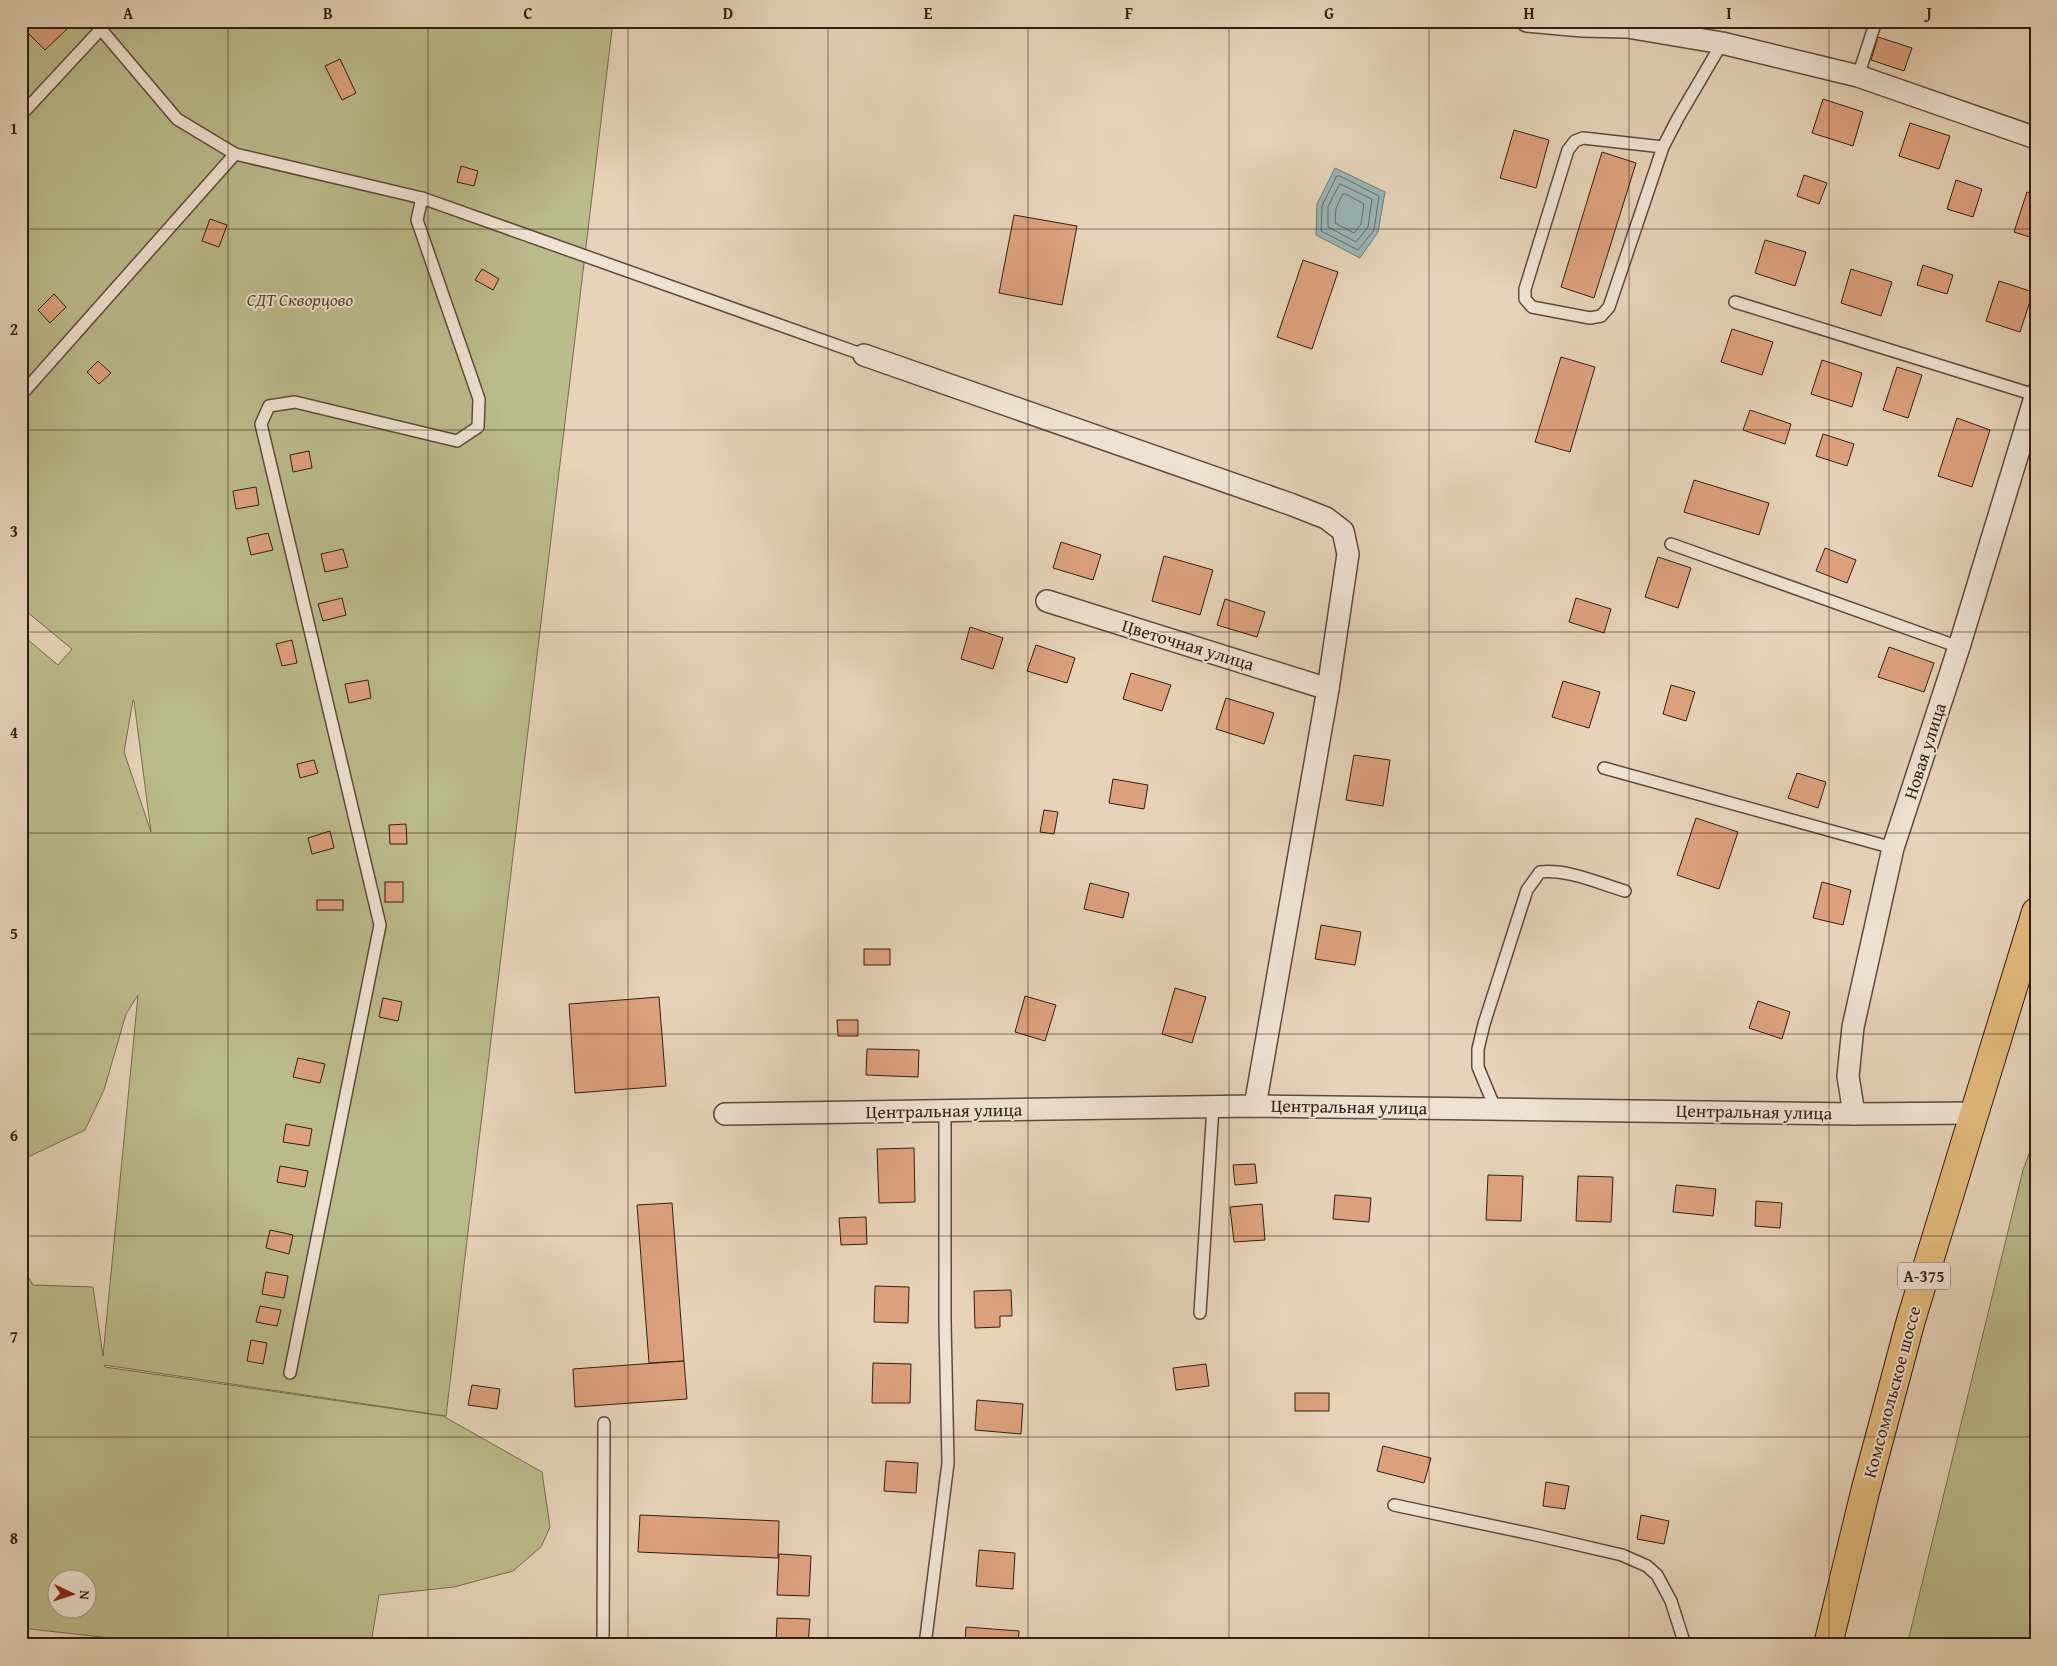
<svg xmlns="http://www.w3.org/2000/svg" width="2057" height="1666" font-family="'Gentium Book Plus',serif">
<rect width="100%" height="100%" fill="#e6d3b9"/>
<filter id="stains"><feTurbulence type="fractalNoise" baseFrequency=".004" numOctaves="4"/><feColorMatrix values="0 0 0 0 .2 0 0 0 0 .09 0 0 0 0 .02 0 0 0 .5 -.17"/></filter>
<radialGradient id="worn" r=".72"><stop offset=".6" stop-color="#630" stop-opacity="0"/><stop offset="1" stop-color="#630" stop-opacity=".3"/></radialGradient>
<g fill="#bbbb8b" stroke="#786c4f" fill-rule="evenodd">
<path d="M21,21H613L446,1416L104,1365L105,1367L443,1416L542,1472L550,1527L541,1547L513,1571L454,1587L379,1595L371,1643L307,1640L289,1645H148L147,1642L21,1628V1264L33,1285L93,1287L103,1356L138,995L126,1014L104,1090L85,1130L28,1157L21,1173V634L58,665L72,649L21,607ZM133,700L134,701L151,832L124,752ZM58,1578H88V1608H58Z"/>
<polygon points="2036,1135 2036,1645 1907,1645 2023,1170"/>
</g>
<polygon fill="#99b6b8" stroke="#717976" points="1335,168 1385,192 1378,232 1360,258 1316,235 1317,204"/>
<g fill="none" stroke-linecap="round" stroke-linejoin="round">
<g stroke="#666a66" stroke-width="1">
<polygon points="1337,176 1340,176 1379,196 1374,230 1358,250 1321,231 1322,206"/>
<polygon points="1340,184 1372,199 1368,227 1356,242 1328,227 1328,207"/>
<polygon points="1343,194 1346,194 1364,204 1361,224 1354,233 1335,223 1336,209"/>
</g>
</g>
<g fill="#dda17d" stroke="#341d13">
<polygon points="32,21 59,21 67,29 45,50 24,29"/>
<polygon points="1878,37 1912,48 1904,71 1871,60"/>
<polygon points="340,59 356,93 342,100 325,66"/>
<polygon points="1823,99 1863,112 1853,146 1812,133"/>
<polygon points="1910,123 1950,136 1939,169 1899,156"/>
<polygon points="1514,130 1549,140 1536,188 1500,178"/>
<polygon points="1602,152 1636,163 1594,298 1561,287"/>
<polygon points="461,166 478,171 474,186 457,182"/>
<polygon points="1804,175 1827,183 1819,204 1797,196"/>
<polygon points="1956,180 1982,189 1973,217 1947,209"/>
<polygon points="2027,192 2036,195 2036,239 2014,232"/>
<polygon points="1014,215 1077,226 1062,305 999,293"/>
<polygon points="210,219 227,225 219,247 202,241"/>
<polygon points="1765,240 1806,252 1795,286 1755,273"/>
<polygon points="1303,260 1338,272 1312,349 1277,337"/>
<polygon points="1923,265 1953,275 1947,294 1917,285"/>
<polygon points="482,269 499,279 493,290 475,280"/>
<polygon points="1851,269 1892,282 1881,316 1841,303"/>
<polygon points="1999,281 2033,292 2020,332 1986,321"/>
<polygon points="54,294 66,307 50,323 38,310"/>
<polygon points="1732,329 1773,342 1762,375 1721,362"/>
<polygon points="1561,357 1595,367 1570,452 1535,442"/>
<polygon points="1822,360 1862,373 1852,407 1811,394"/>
<polygon points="98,361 111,373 99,384 87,372"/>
<polygon points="1897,367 1922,375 1908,418 1883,410"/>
<polygon points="1750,410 1791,424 1785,444 1743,430"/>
<polygon points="1957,418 1990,430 1972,487 1938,476"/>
<polygon points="1823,434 1854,444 1847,466 1816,456"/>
<polygon points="309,451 312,468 293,472 290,455"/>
<polygon points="1694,480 1769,503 1759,535 1684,512"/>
<polygon points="256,487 259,505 236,509 233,491"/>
<polygon points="268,533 273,550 251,555 247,538"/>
<polygon points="1061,542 1101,555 1093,580 1053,568"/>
<polygon points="1825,548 1856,560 1847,583 1816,571"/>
<polygon points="343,549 348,567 325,572 321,554"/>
<polygon points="1164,556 1213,570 1200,615 1152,601"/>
<polygon points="1658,557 1691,568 1678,608 1645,597"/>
<polygon points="342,598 346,615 323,621 318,604"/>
<polygon points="1576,598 1611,609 1604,633 1569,622"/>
<polygon points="1225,599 1265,612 1257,637 1217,625"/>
<polygon points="970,627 1003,638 993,669 961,659"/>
<polygon points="292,640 297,663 282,666 276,644"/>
<polygon points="1036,645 1075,658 1067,683 1027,671"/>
<polygon points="1889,647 1934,663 1924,692 1878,677"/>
<polygon points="1131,673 1171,685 1162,711 1123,699"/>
<polygon points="368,680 371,698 349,703 345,684"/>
<polygon points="1563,681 1600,692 1589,728 1552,717"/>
<polygon points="1671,685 1695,692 1686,721 1663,714"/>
<polygon points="1226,698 1274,713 1264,744 1216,729"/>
<polygon points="1354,755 1390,760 1383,806 1346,800"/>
<polygon points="314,760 318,773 300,778 297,764"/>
<polygon points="1797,773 1826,782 1818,808 1788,798"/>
<polygon points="1113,779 1148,785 1144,809 1109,803"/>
<polygon points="1044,810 1058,812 1054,834 1040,832"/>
<polygon points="1696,818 1738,832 1719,889 1677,875"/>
<polygon points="406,824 407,844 390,844 389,825"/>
<polygon points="330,831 334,848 312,854 308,838"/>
<rect x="385" y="882" width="18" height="20"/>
<polygon points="1822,882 1851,890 1843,925 1813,918"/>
<polygon points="1090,883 1129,893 1123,918 1084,909"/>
<rect x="317" y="900" width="26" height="10"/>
<polygon points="1321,925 1361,932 1355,965 1315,959"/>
<rect x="864" y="949" width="26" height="16"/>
<polygon points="1175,988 1206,997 1192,1043 1162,1034"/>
<polygon points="1025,996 1056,1005 1045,1041 1015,1032"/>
<polygon points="659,997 666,1086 575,1093 569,1004"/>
<polygon points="383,998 402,1002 398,1021 379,1017"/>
<polygon points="1758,1001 1790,1012 1782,1039 1749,1028"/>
<polygon points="837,1020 858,1020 858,1036 838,1036"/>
<polygon points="867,1049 919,1050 918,1077 866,1075"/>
<polygon points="298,1058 325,1064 320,1083 293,1077"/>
<polygon points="286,1124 312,1129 309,1146 283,1142"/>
<polygon points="914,1148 915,1202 879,1203 877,1149"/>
<polygon points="1255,1164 1257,1183 1235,1185 1233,1165"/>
<polygon points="280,1166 308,1171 305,1187 277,1182"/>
<polygon points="1488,1175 1523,1176 1521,1221 1486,1220"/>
<polygon points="1578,1176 1613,1177 1611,1222 1576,1221"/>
<polygon points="1676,1185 1716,1189 1713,1216 1673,1212"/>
<polygon points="1335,1195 1371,1198 1369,1222 1333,1219"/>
<polygon points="1756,1201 1782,1203 1780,1228 1755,1226"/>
<polygon points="672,1203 684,1361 649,1363 637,1205"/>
<polygon points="1262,1204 1265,1240 1234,1242 1230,1207"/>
<polygon points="866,1217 867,1244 841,1245 839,1218"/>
<polygon points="270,1230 293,1235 289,1254 266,1248"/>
<polygon points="266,1272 288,1276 284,1298 262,1294"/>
<polygon points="875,1286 909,1287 908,1323 874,1322"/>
<polygon points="1011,1290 1012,1316 1000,1316 1000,1327 975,1328 974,1291"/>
<polygon points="260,1306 281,1310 277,1326 256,1322"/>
<polygon points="251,1340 267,1343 263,1364 247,1361"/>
<polygon points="684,1361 687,1399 575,1407 573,1369"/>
<polygon points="873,1363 911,1364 910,1403 872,1403"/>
<polygon points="1206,1364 1209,1386 1176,1390 1173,1368"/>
<polygon points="472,1385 500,1389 497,1409 468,1405"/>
<rect x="1295" y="1393" width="34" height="18"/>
<polygon points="977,1400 1023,1404 1021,1434 975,1430"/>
<polygon points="1383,1446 1431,1458 1424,1483 1377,1471"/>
<polygon points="886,1461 918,1463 916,1493 884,1491"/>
<polygon points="1546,1482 1569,1486 1565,1509 1543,1506"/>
<polygon points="640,1515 779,1521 778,1558 638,1552"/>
<polygon points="1641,1515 1669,1521 1664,1544 1637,1539"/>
<polygon points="979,1550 1015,1553 1013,1589 976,1586"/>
<polygon points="779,1554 811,1556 809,1596 777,1595"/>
<polygon points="777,1618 810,1619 808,1645 776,1645"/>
<polygon points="966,1627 1019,1631 1018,1645 965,1645"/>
</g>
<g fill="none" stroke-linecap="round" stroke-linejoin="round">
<g stroke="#604a3c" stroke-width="14">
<g id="service">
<polyline points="94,21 177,119 235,154 422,198 864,355"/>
<polyline points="1858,76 1876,21"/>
<polyline points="21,115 101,29"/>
<polyline points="1663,147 1583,138 1575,141 1568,150 1525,289 1525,299 1532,307 1590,318 1601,316 1609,307 1663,147 1678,118 1722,43"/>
<polyline points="1735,302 2035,395"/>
<polyline points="21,395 235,154"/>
<polyline points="1671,544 1959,647"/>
<polyline points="1604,768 1893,848"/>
<path d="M1495,1108L1478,1067V1049L1484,1024L1527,890L1540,872C1568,869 1598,883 1625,891"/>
<polyline points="1200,1313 1213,1106"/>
<polyline points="290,1373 380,925 261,424 269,406 295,402 457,441 478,427 479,399 417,220 422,198"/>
<polyline points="1394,1505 1536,1535 1622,1555 1647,1566 1657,1575 1671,1601 1685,1645"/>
<polyline points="603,1645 604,1423"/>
<polyline points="925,1645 948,1463 945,1322 945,1111"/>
</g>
</g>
<g stroke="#604a3c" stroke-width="24">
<g id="minor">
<polyline points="1527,21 1582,26 1627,27 1722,43 1858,76 2036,138"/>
<polyline points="864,355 1290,504 1326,518 1343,531 1348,554 1328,689 1255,1106"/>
<polyline points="1047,601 1328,689"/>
<polyline points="725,1114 1255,1106 1854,1114 1973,1113"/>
<polyline points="1854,1114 1848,1076 1853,1027 1893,848 1959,647 2036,394"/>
</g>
</g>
<g stroke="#341d13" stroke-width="30">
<polyline id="trunk" points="1828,1645 1865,1492 1911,1320 2036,912"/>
</g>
<use href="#service" stroke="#efe2d2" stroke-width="11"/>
<use href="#minor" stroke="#efe2d2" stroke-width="21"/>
<use href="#trunk" stroke="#e3ba7c" stroke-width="28"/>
</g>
<path fill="none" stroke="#341d13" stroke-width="1" stroke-opacity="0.55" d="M228,21V1645M428,21V1645M628,21V1645M828,21V1645M1028,21V1645M1229,21V1645M1429,21V1645M1629,21V1645M1829,21V1645M21,229H2036M21,430H2036M21,632H2036M21,833H2036M21,1034H2036M21,1236H2036M21,1437H2036"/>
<g text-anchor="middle" stroke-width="4" stroke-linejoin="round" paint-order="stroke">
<rect fill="#efe2d2" stroke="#6c584c" stroke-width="1" x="1898" y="1262.5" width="52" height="27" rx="4"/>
<g font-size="16" font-weight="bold" fill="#341d13">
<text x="1924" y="1282">А-375</text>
</g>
<g font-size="18" font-style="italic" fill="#564431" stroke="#efe2d2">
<text x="300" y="306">СДТ Скворцово</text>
</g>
<g font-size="18" fill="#341d13" stroke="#efe2d2">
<text transform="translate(1188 645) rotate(17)" y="6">Цветочная улица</text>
<text transform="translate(1925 751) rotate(-72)" y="6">Новая улица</text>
<text transform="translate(1349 1107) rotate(1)" y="6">Центральная улица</text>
<text transform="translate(944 1111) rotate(-1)" y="6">Центральная улица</text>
<text transform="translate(1754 1112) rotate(1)" y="6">Центральная улица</text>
<text transform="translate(1892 1392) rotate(-75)" y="6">Комсомольское шоссе</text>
</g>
</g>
<rect width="2057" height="1666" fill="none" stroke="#e6d3b9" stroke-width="55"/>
<g transform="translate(72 1594) rotate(94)"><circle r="24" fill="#efe2d2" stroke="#a49386"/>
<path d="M0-4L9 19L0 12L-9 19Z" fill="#8f2418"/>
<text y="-8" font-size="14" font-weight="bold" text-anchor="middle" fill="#341d13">N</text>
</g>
<rect x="28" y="28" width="2002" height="1610" fill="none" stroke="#341d13" stroke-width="2"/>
<g font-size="16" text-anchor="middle" font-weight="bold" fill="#341d13">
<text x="128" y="19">A</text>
<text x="328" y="19">B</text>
<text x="528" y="19">C</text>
<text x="728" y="19">D</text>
<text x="928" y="19">E</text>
<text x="1129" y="19">F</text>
<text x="1329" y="19">G</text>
<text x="1529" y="19">H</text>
<text x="1729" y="19">I</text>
<text x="1929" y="19">J</text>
<text x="14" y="134">1</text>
<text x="14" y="335">2</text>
<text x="14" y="537">3</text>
<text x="14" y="738">4</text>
<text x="14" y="939">5</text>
<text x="14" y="1141">6</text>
<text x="14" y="1342">7</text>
<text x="14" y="1544">8</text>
</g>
<rect width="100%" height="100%" filter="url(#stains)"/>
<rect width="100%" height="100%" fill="url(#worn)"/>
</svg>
